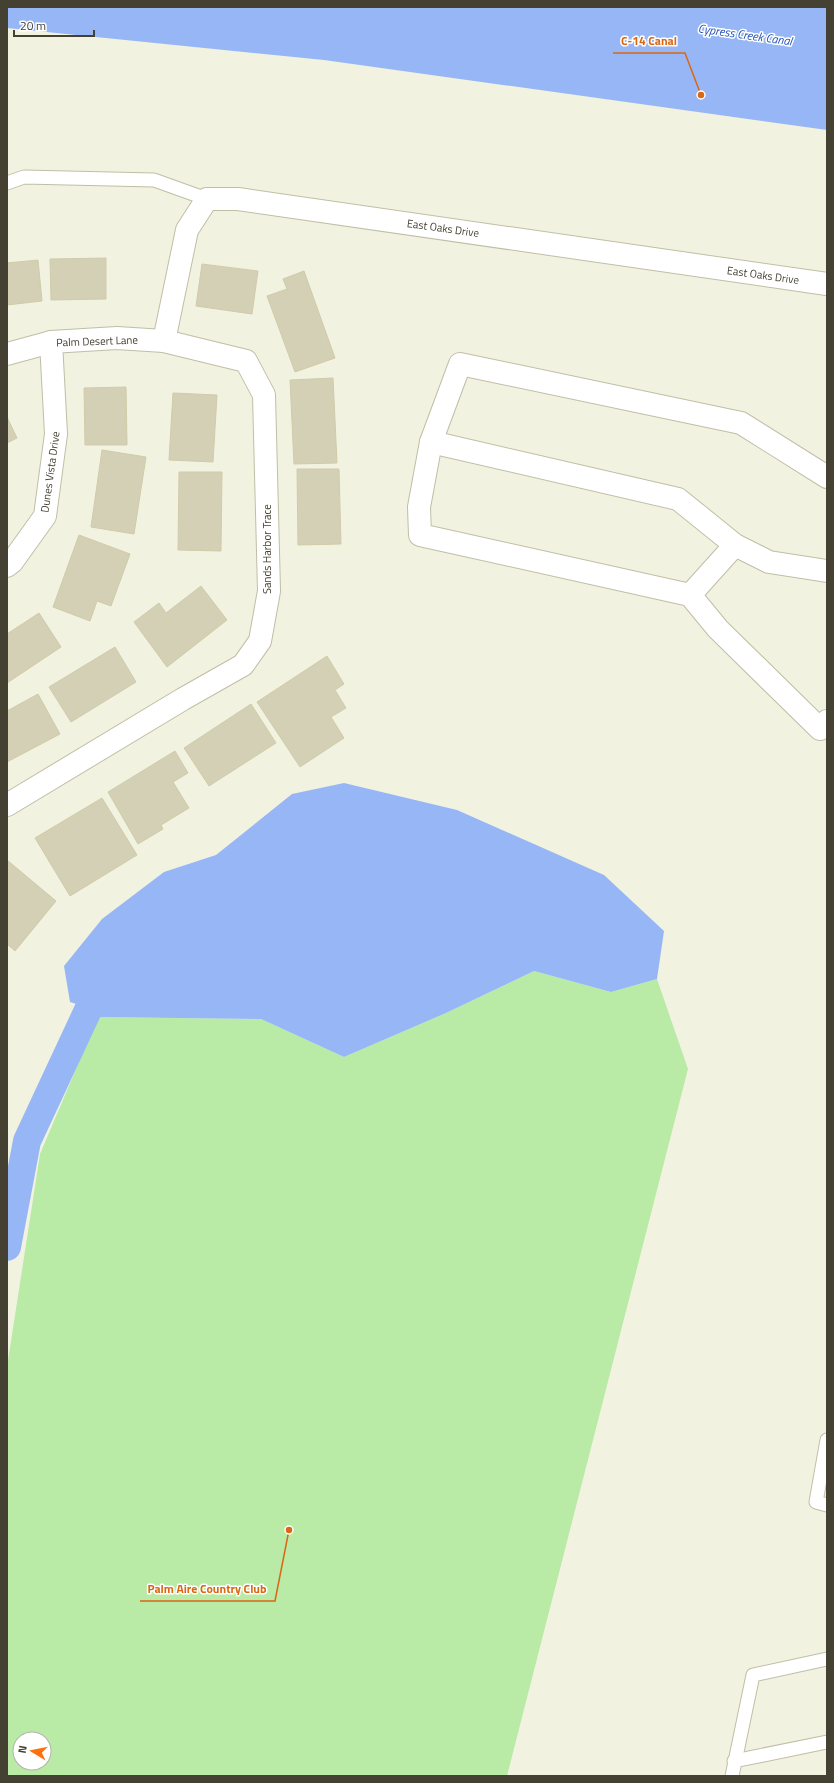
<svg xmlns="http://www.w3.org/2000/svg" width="834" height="1783" font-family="'Titillium Web',sans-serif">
<rect width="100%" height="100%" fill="#f2f2e1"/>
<path fill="#b9eba6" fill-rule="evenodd" d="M534,971L611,992L657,979L688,1069L507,1776H7V1367L40,1154L98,1017L261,1019L344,1057L446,1013ZM20,1739H44V1763H20Z"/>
<g fill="#97b6f5">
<polygon points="7,7 827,7 827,130 324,60 7,28"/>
<polygon points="344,783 457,810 604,875 664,931 657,979 611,992 534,971 446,1013 344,1057 261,1019 98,1017 89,1008 70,1002 64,966 102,919 164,872 216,855 292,794"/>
</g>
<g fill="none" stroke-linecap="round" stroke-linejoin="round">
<polyline stroke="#97b6f5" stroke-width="28" points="7,1247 27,1141 89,1008"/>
</g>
<g fill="#d4d0b6" stroke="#d0cba8">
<polygon points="106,258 106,299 51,300 50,259"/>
<polygon points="38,260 42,301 7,305 7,263"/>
<polygon points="202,264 258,271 252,314 196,306"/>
<polygon points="304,271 335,358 295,372 267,296 287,289 283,279"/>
<polygon points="333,378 337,463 294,464 290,380"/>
<polygon points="126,387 127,445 85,445 84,388"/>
<polygon points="173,393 217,395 213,462 169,460"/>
<polygon points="7,417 17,438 7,443"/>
<polygon points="102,450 146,457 134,534 91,527"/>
<polygon points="297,469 339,469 341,544 298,545"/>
<polygon points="179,472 222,472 221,551 178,550"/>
<polygon points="79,535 130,554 111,606 97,601 90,621 53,607"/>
<polygon points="201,586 227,620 167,667 134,622 159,603 166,613"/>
<polygon points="39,613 61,647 7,683 7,634"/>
<polygon points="115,647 136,682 71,722 49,687"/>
<polygon points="327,656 344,684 335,690 346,708 331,717 344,738 300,767 257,702"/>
<polygon points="38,694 60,734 7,762 7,711"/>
<polygon points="251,704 276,743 209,786 184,748"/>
<polygon points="175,751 188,773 173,782 189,808 161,825 163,829 138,844 108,792"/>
<polygon points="102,798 137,855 70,896 35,838"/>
<polygon points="7,860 56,901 15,951 7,944"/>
</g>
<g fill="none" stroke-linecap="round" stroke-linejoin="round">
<g stroke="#c1bea6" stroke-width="15">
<g id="service">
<polyline points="7,183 24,177 154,180 207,199"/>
<polyline points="827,1440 816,1502 827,1505"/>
<polyline points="734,1761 827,1742"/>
<polyline points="732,1776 753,1675 827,1659"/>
</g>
</g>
<g stroke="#c1bea6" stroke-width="24">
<g id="minor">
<polyline points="164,341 187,230 207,199 238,199 827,284"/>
<polyline points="7,354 51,342 117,338 164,341 246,361 264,395 269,591 260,641 243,665 183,699 7,805"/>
<polyline points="431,442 678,499 735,545 769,562 827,571"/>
<polyline points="827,477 741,423 460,364 431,442 419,507 420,535 690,595 718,629 820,729 827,721"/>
<polyline points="7,566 12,562 45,516 56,434 51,342"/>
<polyline points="690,595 735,545"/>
</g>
</g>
<use href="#service" stroke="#fff" stroke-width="13"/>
<use href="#minor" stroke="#fff" stroke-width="22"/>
</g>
<g text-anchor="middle" stroke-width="3" stroke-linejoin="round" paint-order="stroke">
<g font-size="11" fill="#444132" stroke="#fff">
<text transform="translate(443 228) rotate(8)" y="4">East Oaks Drive</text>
<text transform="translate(763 275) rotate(8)" y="4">East Oaks Drive</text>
<text transform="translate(97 341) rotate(-2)" y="4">Palm Desert Lane</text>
<text transform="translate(50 472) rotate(-82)" y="4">Dunes Vista Drive</text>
<text transform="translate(267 549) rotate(-90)" y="4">Sands Harbor Trace</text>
</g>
<g font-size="12" font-style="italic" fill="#2452b6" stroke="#fff">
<text transform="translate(745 35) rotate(8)" y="4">Cypress Creek Canal</text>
</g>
</g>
<path fill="none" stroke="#da6713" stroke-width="1.5" d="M701 95L685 53H613M289 1530L275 1601H140"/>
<g fill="#da6713" stroke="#fff" stroke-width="1.5">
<circle cx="701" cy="95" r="4"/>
<circle cx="289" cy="1530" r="4"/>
</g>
<g font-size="12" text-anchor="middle" font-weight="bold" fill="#da6713" stroke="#fff" stroke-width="3" stroke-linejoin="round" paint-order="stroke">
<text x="649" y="45">C-14 Canal</text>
<text x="207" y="1593">Palm Aire Country Club</text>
</g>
<rect width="834" height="1783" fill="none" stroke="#444132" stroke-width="16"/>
<g transform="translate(32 1751) rotate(280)"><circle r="19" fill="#ffffff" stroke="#b4b3ad"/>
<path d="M0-3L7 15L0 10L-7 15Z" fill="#ff700b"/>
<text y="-6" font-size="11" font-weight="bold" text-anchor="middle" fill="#444132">N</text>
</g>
<path d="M14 30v6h80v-6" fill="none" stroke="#444132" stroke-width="2"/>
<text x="20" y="30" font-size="12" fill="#444132" stroke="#ffffff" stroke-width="3" paint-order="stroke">20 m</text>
</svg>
